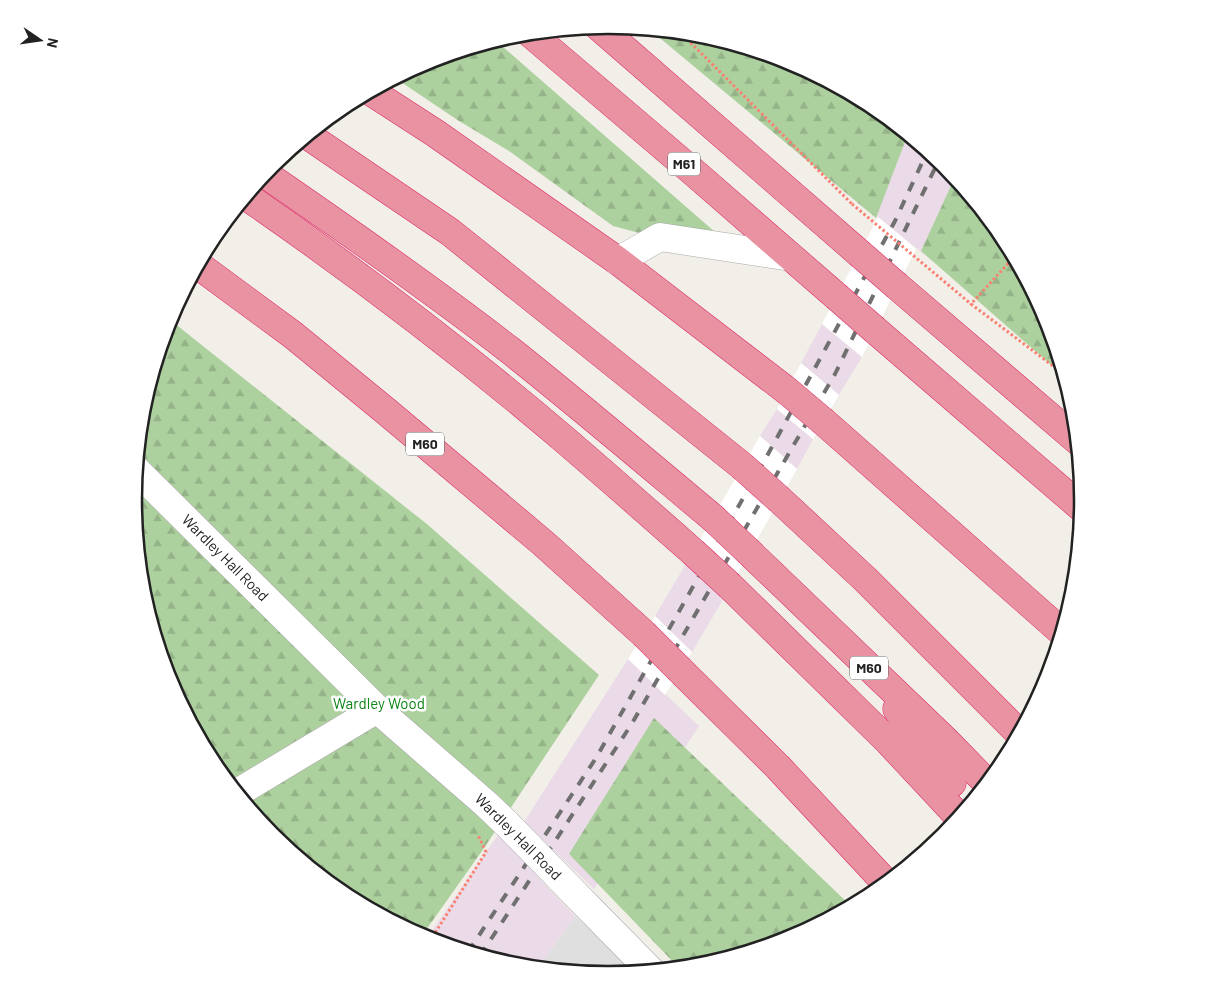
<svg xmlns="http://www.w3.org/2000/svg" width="1217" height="1001" font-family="Barlow,sans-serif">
<defs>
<pattern id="forest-firs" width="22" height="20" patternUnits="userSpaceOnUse" patternTransform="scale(1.25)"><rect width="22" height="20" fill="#add19e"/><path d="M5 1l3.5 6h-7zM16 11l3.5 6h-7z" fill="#95b388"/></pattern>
</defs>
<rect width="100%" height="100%" fill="#f2efe9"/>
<polygon fill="#e0dfdf" points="575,916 637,973 608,976 537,969"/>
<g fill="#ebdbe8">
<polygon points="894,123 945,164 977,204 946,272 878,217 858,203"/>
<polygon points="822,324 862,357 839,395 801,363"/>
<polygon points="777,409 813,439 797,469 760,436"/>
<polygon points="687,562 725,596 692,652 655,616"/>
<polygon points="628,659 699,726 594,889 524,822"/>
<polygon points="498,835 575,916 537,969 515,967 426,939"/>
</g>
<g fill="url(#forest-firs)">
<polygon points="649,29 702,34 791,61 873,105 908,134 876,218"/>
<polygon points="495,40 723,239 643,234 613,226 509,151 459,121 395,78 427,61"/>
<polygon points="955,177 1004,237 1048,319 1066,378 921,251"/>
<polygon points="169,319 428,525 599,675 482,851 421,937 344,896 272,837 213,764 169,682 142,593 133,500 142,407"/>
<polygon points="654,718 852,907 790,940 701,967 680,969 569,854"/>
</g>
<g fill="#fff">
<polygon points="878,217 916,249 862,357 822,324"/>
<polygon points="801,363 839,395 813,439 777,409"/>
<polygon points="760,436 797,469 725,596 687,562"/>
<polygon points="655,616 692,652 665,695 628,659"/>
</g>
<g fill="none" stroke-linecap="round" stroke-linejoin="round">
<g stroke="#a9a9a9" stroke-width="29">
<g id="minor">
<polyline points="618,261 660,237 791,257"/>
<polyline points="136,470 377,709 486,804 507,824"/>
<polyline points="237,793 377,709"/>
<polyline points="584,903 652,972"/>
</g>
</g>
<g stroke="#dc2a67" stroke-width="29">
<g id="highway">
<polyline points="598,26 859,253"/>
<polyline points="530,33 691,170 836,296"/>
<polyline points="370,91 435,133 618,261 786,390"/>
<polyline points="307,135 450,232 742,466"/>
<path d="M265,174C348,231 431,289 511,351C579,405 646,462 713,518"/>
<path d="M246,196C356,272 463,353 565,440C608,477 650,514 693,552"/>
<polyline points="198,265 293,335 387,412 543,543 644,634"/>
<polyline points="897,286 1078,441"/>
<polyline points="875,330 1083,509"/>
<polyline points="824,422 1063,633"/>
<polyline points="780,500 865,579 1020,734"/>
<polyline points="749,552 945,740 988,784"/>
<polyline points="730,586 889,742 960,818"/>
<polyline points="680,670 778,767 887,884"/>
<polyline points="897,709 929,758 952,783"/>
</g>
</g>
<g stroke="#fa8072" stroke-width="3" stroke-dasharray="2.5 2.5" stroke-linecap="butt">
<polyline points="680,32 852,204"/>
<polyline points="1015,256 971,304 1065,375"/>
<polyline points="430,941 486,852 478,835"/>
</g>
<use href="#minor" stroke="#fff" stroke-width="28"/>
<use href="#highway" stroke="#e892a2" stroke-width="28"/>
<g stroke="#707070" stroke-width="4" stroke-dasharray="10 10" stroke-linecap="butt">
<polyline points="468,952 596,758 767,456 895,221 928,150"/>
<polyline points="480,956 631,725 835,374 939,160"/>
</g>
<g stroke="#a9a9a9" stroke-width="29" stroke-linecap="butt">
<polyline id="minor-bridge" points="507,824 584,903"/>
</g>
<g stroke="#dc2a67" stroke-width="29" stroke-linecap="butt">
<g id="highway-bridge">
<polyline points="859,253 897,286"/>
<polyline points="836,296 875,330"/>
<polyline points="786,390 824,422"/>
<polyline points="742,466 780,500"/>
<polyline points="713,518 749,552"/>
<polyline points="693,552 730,586"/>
<polyline points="644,634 680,670"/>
</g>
</g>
<polyline stroke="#fa8072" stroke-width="3" stroke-dasharray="2.5 2.5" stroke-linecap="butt" points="852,204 971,304"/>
<use href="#minor-bridge" stroke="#fff" stroke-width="28"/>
<use href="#highway-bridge" stroke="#e892a2" stroke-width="28"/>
</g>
<g text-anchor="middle" stroke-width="5" stroke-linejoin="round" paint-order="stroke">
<g fill="#fff" stroke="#646464" stroke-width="1">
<rect x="668" y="152.5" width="32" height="23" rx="4"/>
<rect x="406" y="432.5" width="38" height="23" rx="4"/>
<rect x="850" y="656.5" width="38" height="23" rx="4"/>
</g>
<g font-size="14" font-weight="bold" fill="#222">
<text x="684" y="169">M61</text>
<text x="425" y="449">M60</text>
<text x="869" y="673">M60</text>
</g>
<g font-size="15" fill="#222" stroke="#fff">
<text transform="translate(225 558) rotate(45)" y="5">Wardley Hall Road</text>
<text transform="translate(518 837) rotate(45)" y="5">Wardley Hall Road</text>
</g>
<g font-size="15" fill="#0c8416" stroke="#fff">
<text x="379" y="709">Wardley Wood</text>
</g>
</g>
<path d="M0 0H1217V1001H0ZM142 500a466 466 0 1 1 932 0a466 466 0 1 1-932 0Z" fill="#fff" fill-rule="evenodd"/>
<path fill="none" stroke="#222" stroke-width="2.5" d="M142 500a466 466 0 1 1 932 0a466 466 0 1 1-932 0Z"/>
<g transform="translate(40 40) rotate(103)" stroke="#ffffff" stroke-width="4" paint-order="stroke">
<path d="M0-4L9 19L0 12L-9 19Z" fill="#222222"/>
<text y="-8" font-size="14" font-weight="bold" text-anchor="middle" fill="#222222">N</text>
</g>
</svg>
